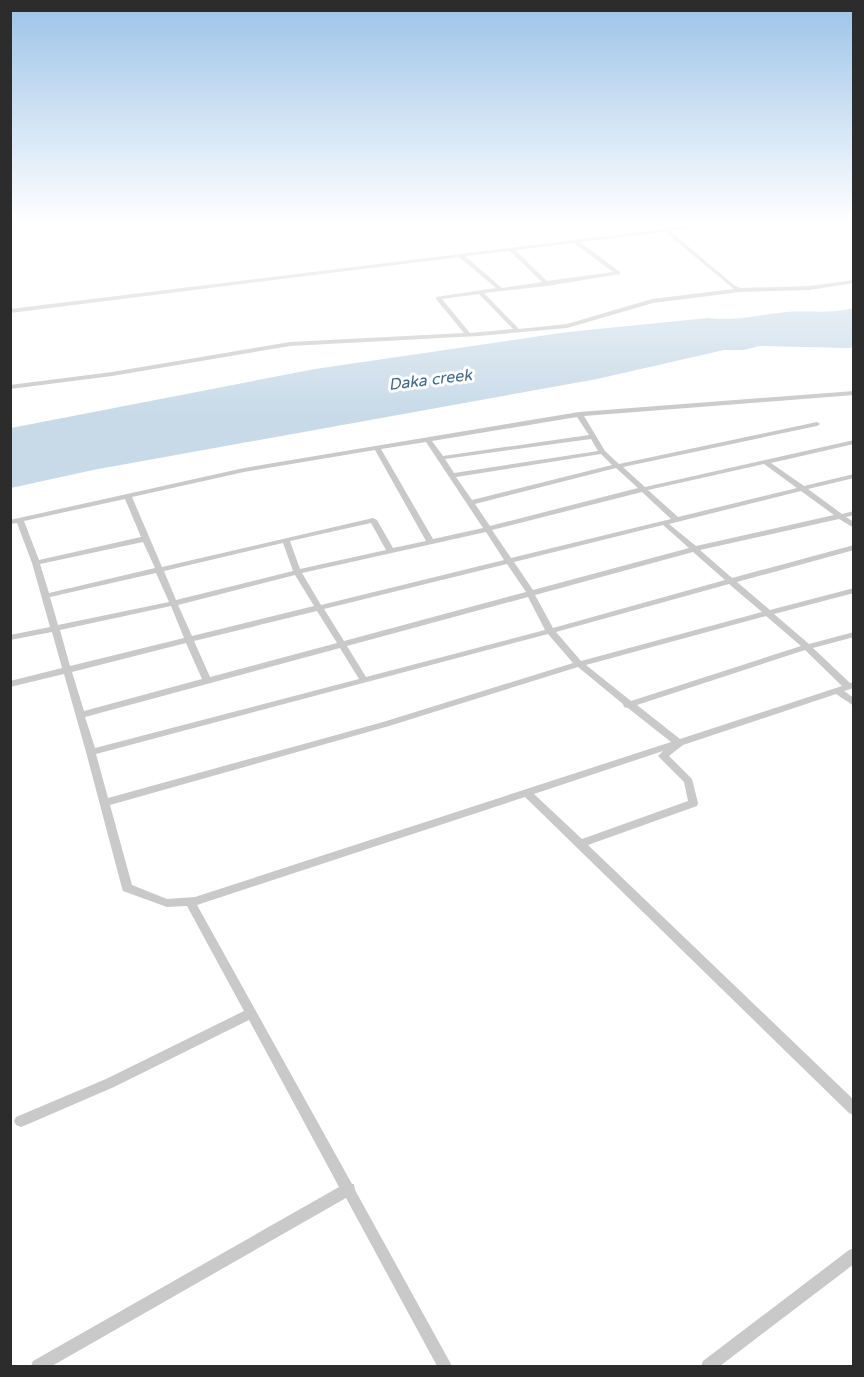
<svg xmlns="http://www.w3.org/2000/svg" width="864" height="1377" font-family="'Varela Round',sans-serif">
<rect width="100%" height="100%" fill="#fff"/>
<path fill="#c8dae8" d="M853,308V347L849,348L759,346L744,350H724L597,379L93,470L11,488V428L315,369L568,332L708,318C732,321 754,316 778,313C803,309 829,315 853,308Z"/>
<g fill="none" stroke-linecap="round" stroke-linejoin="round">
<g fill="#c9c9c9" fill-rule="evenodd">
<polygon points="15,222 19,222 10,230 10,226"/>
<path d="M722,222H733L670,231L735,286L741,288L810,286L854,280V283L810,290L740,292L653,303L567,328L479,336L290,346L112,376L10,389V385L112,372L290,342L464,333L436,299V297L496,288L459,257L10,313V309ZM665,232L734,289L652,299L567,324L519,329L484,293L547,286L620,274V272L580,242ZM574,243L613,272L547,281L515,250ZM510,251L542,282L502,288L465,256ZM479,294L513,329L470,333L442,299Z"/>
<path d="M854,391V395L584,416L605,451L619,464L817,422L820,424L817,426L623,467L645,487L854,440V444L771,463L804,486L854,474V478L808,489L842,514L854,511V515L846,517L854,522V528L839,519L700,550L732,578L854,545V550L737,582L770,610L854,588V593L774,614L809,644L854,632V637L813,648L850,683L854,682V688L844,691L854,698V706L836,694L683,745L669,756L692,779L698,803L697,806L588,845L854,1100V1115L849,1113L525,797L197,905L352,1184H354L355,1190L452,1366H437L346,1198L52,1366H31L33,1361L339,1187L249,1020L114,1087L26,1125L21,1127L16,1125L14,1121L16,1117L106,1079L244,1011L187,906L167,907L123,891L122,888L86,752L64,674L10,687V681L62,668L52,632L10,640V635L50,627L32,563L17,523L10,524V520L244,468L579,412ZM577,417L589,435L443,456L432,441ZM591,439L598,451L454,473L445,459ZM426,442L483,528L433,539L381,449ZM375,450L426,541L393,548L377,520L373,518L162,567L132,497L244,472ZM601,454L612,465L472,500L456,477ZM764,464L797,488L678,517L648,490ZM616,468L638,488L490,526L475,504ZM801,491L834,515L696,546L669,524ZM642,492L671,519L511,558L492,530ZM125,499L141,537L39,560L24,521ZM371,523L386,550L300,569L290,541ZM663,525L689,548L533,590L514,562ZM486,532L504,560L321,605L302,573ZM143,542L155,568L49,593L40,564ZM283,543L293,571L176,600L164,571ZM693,552L725,580L553,628L535,595ZM507,564L526,592L344,641L324,609ZM156,573L169,602L58,625L50,597ZM295,575L314,606L192,636L178,605ZM729,584L762,612L581,661L556,632ZM528,597L545,630L366,677L347,646ZM171,606L184,638L70,666L60,630ZM317,611L337,643L210,677L194,641ZM766,616L801,646L631,701L586,665ZM548,634L573,663L383,722L108,798L96,754ZM186,643L202,679L84,711L72,672ZM340,648L359,679L95,748L85,717ZM805,650L842,686L680,739L637,705ZM578,667L623,704L624,707L628,708L671,742L195,897L167,899L132,885L110,805L389,726ZM663,751L658,756L684,782L688,801L582,839L534,794Z"/>
<polygon points="854,1248 854,1264 720,1366 701,1366 703,1361 849,1250"/>
</g>
</g>
<linearGradient id="sky" x2="0" y2="1"><stop stop-color="#9bc3e8"/><stop offset="0.54" stop-color="#fff"/><stop offset="1" stop-color="#fff" stop-opacity="0"/></linearGradient>
<rect width="864" height="414" fill="url(#sky)"/>
<g text-anchor="middle" stroke-width="6" stroke-linejoin="round" paint-order="stroke">
<g font-size="16" font-style="italic" fill="#406988" stroke="#fff">
<text transform="translate(430 379) rotate(-7)" y="6">Daka creek</text>
</g>
</g>
<rect width="864" height="1377" fill="none" stroke="#2c2c2c" stroke-width="24"/>
</svg>
